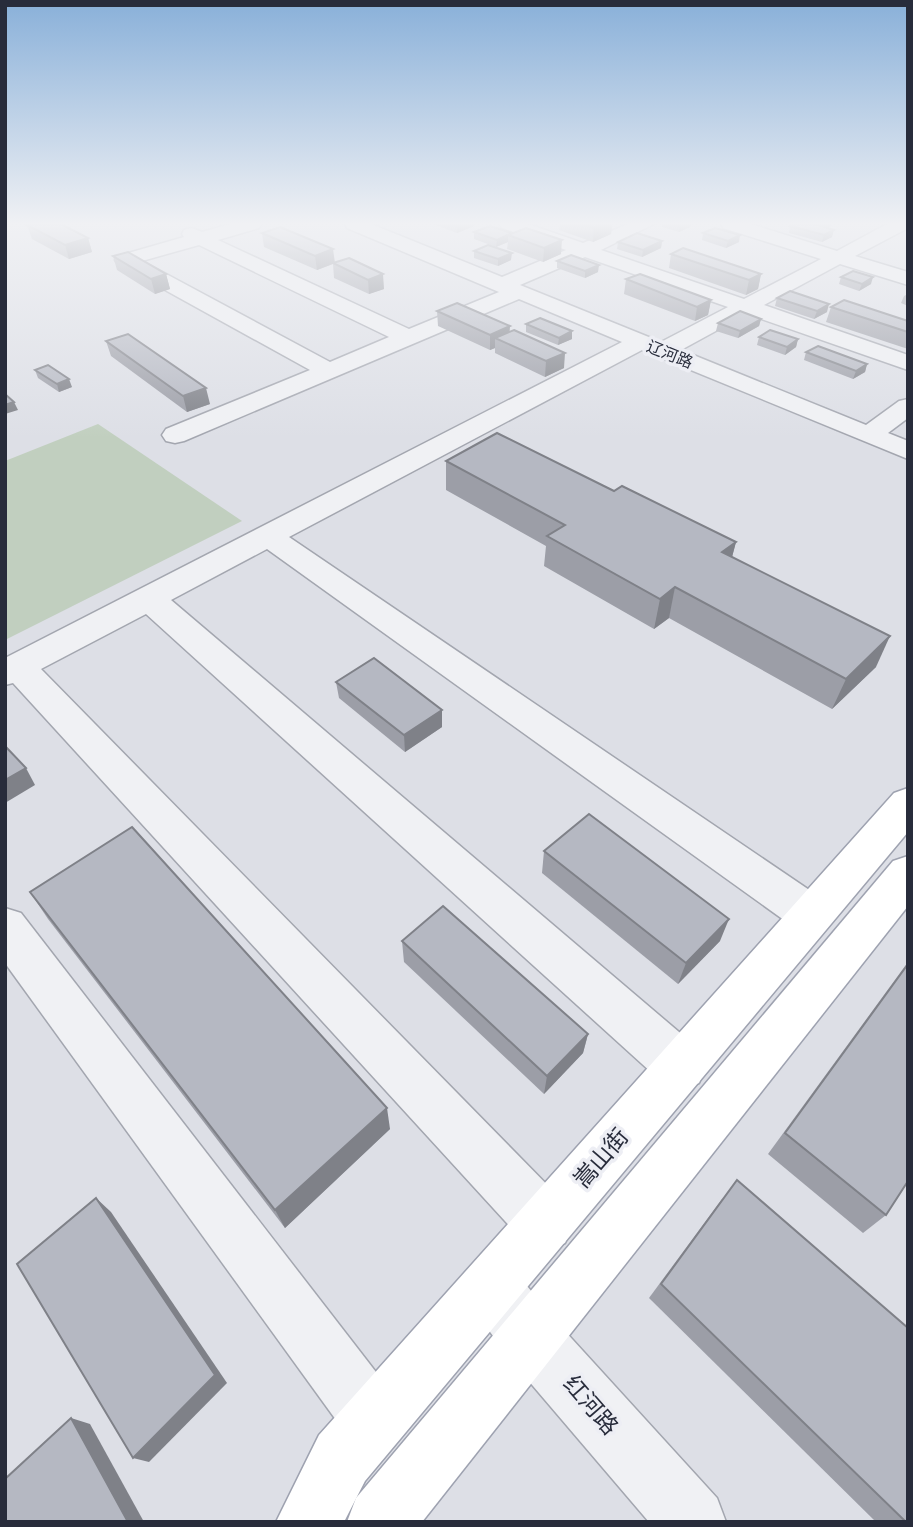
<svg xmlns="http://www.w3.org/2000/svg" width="913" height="1527" font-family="'Open Sans','Noto Sans SC',sans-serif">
<rect width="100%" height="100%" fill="#dddfe6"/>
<polygon fill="#c1cfbf" points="98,424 242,521 5,640 5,461"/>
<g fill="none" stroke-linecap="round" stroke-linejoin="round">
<g stroke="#a3a6af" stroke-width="3">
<g id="minor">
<path d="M230,224H261L259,228L218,240L409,329L499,292L347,228L345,224H371L502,277L566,250L502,228L500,224H528L583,243L628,224H654L601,250L744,299L821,259L723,228L721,224H751L837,251L887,224H908V228L855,256L908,272V285L840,264L764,305L908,355V370L747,314L681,350L866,425L899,401L908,399V418L888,433L908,441V459L642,350L289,537L827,902L833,915L827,928L811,934L795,928L267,549L171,600L699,1049L706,1066L699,1083L681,1090L663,1083L146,614L41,669L565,1203L573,1223L565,1243L545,1251L525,1243L13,683L5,685V658L622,342L519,299L184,441L175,443L166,441L162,435L166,429L310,370L118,264L115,260L118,256L184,237L182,234L184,230L191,228L202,232ZM199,245L389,337L330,362L142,261ZM585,257L728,307L661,342L520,285Z"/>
<polygon points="5,908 21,913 396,1398 405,1420 396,1442 374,1451 352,1442 5,963"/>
<polygon points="491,1257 511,1266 552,1317 717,1498 726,1522 649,1522 510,1359 471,1306 462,1286 471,1266"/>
</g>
</g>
<g stroke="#9ea2b0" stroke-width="3">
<g id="major">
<polygon points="908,788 908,832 365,1481 344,1522 276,1522 319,1435 894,793"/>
<polygon points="908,856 908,906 422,1522 347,1522 356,1498 893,861"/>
</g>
</g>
<use href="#minor" fill="#f0f1f4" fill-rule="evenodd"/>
<use href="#major" fill="#fff" fill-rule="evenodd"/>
</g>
<g fill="#9c9ea7">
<polygon points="433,224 474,224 474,226 457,233"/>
<polygon points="560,224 612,224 611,234 593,242 559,230"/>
<polygon points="662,224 691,224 690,227 679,232 662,227"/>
<polygon points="793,224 832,224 831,226 827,228 832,237 822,242 789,233 790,226"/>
<polygon points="27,225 88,238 92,252 69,259 32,239"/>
<polygon points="490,226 561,254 543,262 507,249 508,242 496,247 474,239 474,232"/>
<polygon points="262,233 335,263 384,289 369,294 334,278 333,264 317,270 264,247"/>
<polygon points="703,233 739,242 726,248 702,240"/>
<polygon points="662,241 661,248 642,257 617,249 618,242"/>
<polygon points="474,251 511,260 498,266 474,258"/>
<polygon points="671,254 761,274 758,289 746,295 669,268"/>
<polygon points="113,256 166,274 170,289 155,294 117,270"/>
<polygon points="557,261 598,272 585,278 557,268"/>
<polygon points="841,277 871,284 859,291 839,284"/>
<polygon points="626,279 711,300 708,315 695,321 624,294"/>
<polygon points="908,294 908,306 901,303 904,296"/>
<polygon points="777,298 827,312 814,319 775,306"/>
<polygon points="831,307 908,321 908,349 826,322"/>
<polygon points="437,311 509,332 564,368 545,377 495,353 495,348 490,350 438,326"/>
<polygon points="761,319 759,326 738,338 716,331 718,323"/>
<polygon points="526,324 572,339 558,345 526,332"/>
<polygon points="759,337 798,339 796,347 785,355 757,345"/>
<polygon points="106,341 210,404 187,412 111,356"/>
<polygon points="806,352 867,364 865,372 853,379 804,360"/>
<polygon points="35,370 72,387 59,392 38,378"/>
<polygon points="446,461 614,491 736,542 732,557 876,667 832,709 669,618 654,629 544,566 546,546 446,490"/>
<polygon points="336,682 442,727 405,752 339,698"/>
<polygon points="544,851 720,941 678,984 542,873"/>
<polygon points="30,892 390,1129 285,1228 48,919"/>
<polygon points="402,941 588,1034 583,1053 544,1094 404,962"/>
<polygon points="908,962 908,1181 886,1215 863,1233 768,1154"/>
<polygon points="722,1199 908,1522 876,1522 649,1298"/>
</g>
<g fill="#7f8188">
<polygon points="457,224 474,224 474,226 457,233"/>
<polygon points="602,224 612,224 611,234 593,242 594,228"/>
<polygon points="682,224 691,224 690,227 679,232 680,225"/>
<polygon points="834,230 832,237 822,242 824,235"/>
<polygon points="508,235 508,242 496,247 497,240"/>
<polygon points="740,235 739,242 726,248 728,241"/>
<polygon points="88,238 92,252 69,259 65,245"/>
<polygon points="562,240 561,254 543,262 544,248"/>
<polygon points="662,241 661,248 642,257 643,250"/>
<polygon points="333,249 335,263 317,270 315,256"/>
<polygon points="512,253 511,260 498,266 498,259"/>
<polygon points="599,265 598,272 585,278 585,271"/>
<polygon points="166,274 170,289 155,294 151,279"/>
<polygon points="383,274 384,289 369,294 368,280"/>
<polygon points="761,274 758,289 746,295 749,280"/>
<polygon points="873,277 871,284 859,291 862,284"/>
<polygon points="711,300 708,315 695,321 697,307"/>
<polygon points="829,304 827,312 814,319 817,311"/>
<polygon points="761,319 759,326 738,338 740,331"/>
<polygon points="510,326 509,341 495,338 495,348 490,350 490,335"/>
<polygon points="572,331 572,339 558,345 559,338"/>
<polygon points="798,339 796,347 785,355 787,347"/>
<polygon points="565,353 564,368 545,377 546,361"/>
<polygon points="867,364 865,372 853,379 856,371"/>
<polygon points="69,379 72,387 59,392 57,384"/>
<polygon points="206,388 210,404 187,412 183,396"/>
<polygon points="14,402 18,410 5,414 5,405"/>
<polygon points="736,542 728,572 722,552"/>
<polygon points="675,587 669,618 654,629 660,599"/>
<polygon points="890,636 876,667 832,709 846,679"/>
<polygon points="442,710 442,727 405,752 404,735"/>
<polygon points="26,768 35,785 5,803 5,780"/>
<polygon points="729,919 720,941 678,984 686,963"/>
<polygon points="588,1034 583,1053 544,1094 547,1076"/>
<polygon points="387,1108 390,1129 285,1228 275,1210"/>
<polygon points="96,1198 111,1212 227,1383 149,1462 133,1458"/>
<polygon points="71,1418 90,1424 144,1522 128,1522"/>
</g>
<g fill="#b5b8c2" stroke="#7f8188" stroke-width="2">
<polygon points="30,224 61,224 88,238 65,245 27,225"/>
<polygon points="583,224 602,224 594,228"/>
<polygon points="793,224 815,224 834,230 824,235 790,226"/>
<polygon points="490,226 512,233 497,240 474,232"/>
<polygon points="280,227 333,249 315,256 262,233"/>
<polygon points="526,228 562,240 544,248 508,235"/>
<polygon points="715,228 740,235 728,241 703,233"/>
<polygon points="637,233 662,241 643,250 618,242"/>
<polygon points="488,245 512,253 498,259 474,251"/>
<polygon points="683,248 761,274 749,280 671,254"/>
<polygon points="128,252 166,274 151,279 113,256"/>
<polygon points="571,255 599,265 585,271 557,261"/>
<polygon points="349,258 383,274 368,280 333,263"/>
<polygon points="853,271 873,277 862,284 841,277"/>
<polygon points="640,274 711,300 697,307 626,279"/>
<polygon points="790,291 829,304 817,311 777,298"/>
<polygon points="844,300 908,321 908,332 831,307"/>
<polygon points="457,303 510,326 490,335 437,311"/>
<polygon points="740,311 761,319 740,331 718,323"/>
<polygon points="540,318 572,331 559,338 526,324"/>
<polygon points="514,330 565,353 546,361 495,338"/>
<polygon points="770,330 798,339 787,347 759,337"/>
<polygon points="128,334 206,388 183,396 106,341"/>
<polygon points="818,346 867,364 856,371 806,352"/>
<polygon points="48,365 69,379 57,384 35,370"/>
<polygon points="5,394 14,402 5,405"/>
<polygon points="497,433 614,491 622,486 736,542 722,552 890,636 846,679 675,587 660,599 547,536 565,525 446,461"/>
<polygon points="374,658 442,710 404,735 336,682"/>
<polygon points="5,746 26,768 5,780"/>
<polygon points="589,814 729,919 686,963 544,851"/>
<polygon points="132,827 387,1108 275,1210 30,892"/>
<polygon points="443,906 588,1034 547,1076 402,941"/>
<polygon points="908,964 908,1181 886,1215 785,1133"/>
<polygon points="737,1180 908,1328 908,1522 906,1522 661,1284"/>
<polygon points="96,1198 215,1375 133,1458 17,1264"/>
<polygon points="71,1418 128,1522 5,1522 5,1479"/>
</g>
<linearGradient id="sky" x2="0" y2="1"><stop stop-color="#89b0d9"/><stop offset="0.51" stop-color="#f0f1f4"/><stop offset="1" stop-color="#f0f1f4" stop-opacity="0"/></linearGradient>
<rect width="913" height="438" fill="url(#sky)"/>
<g text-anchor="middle" stroke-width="7" stroke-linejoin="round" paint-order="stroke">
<g font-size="16" fill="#282c3b" stroke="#edeef4">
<text transform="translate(670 354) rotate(22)" y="6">辽河路</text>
</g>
<g font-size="23" fill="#282c3b" stroke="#edeef4">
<text transform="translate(601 1158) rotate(-49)" y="8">嵩山街</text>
<text transform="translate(591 1405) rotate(49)" y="8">红河路</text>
</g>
</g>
<rect width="913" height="1527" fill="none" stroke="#282c3b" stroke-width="14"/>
</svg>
